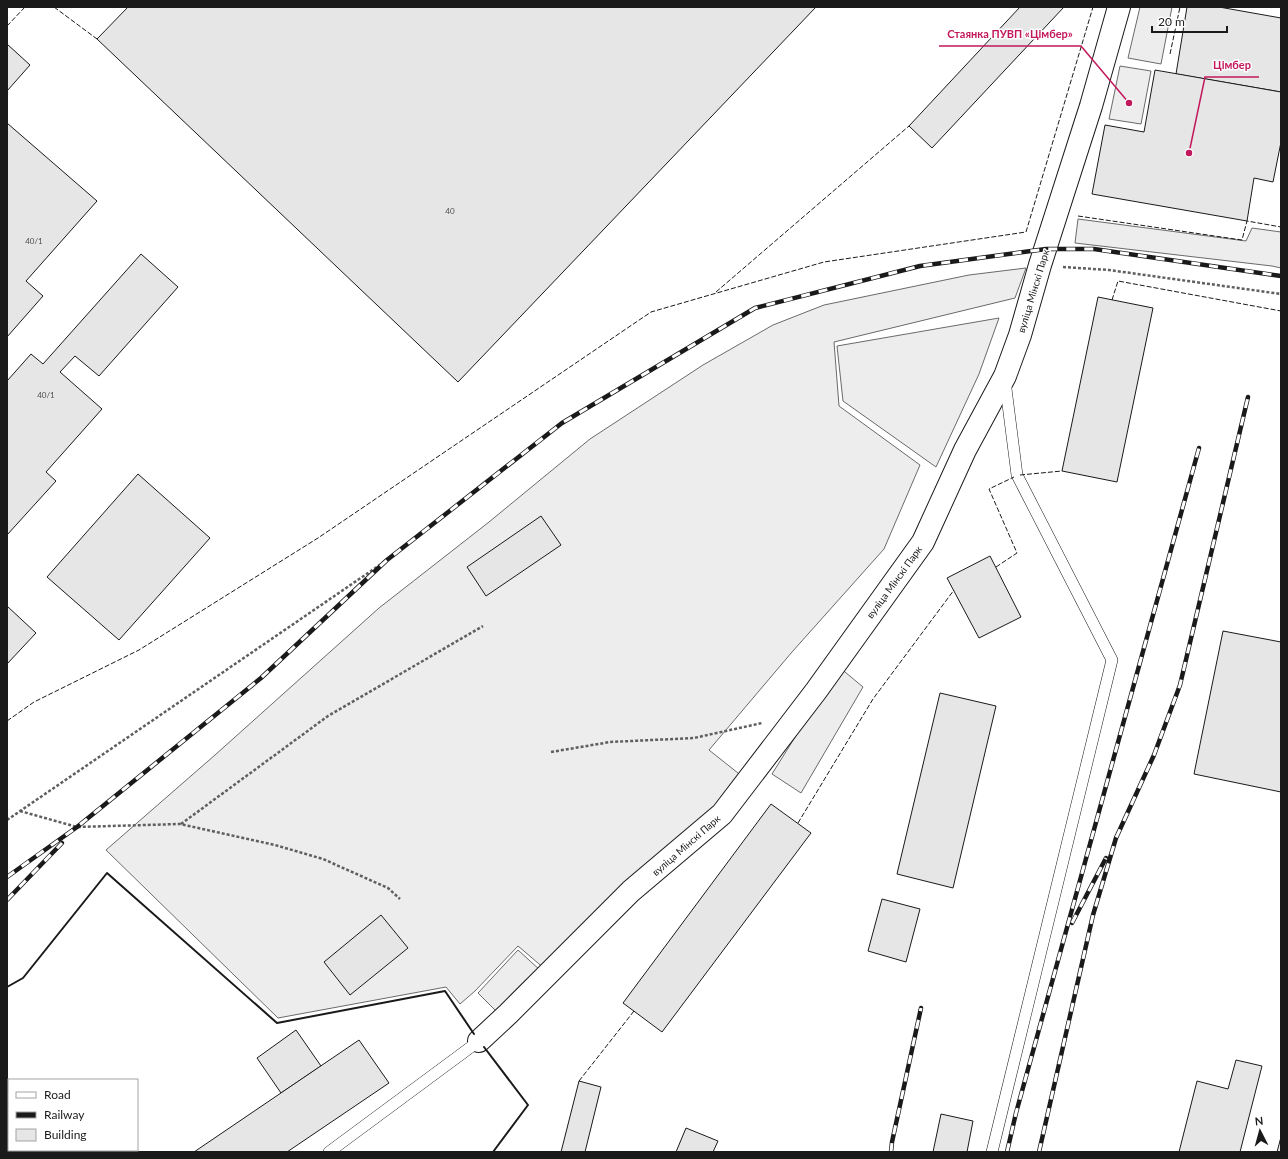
<svg xmlns="http://www.w3.org/2000/svg" width="1288" height="1159" font-family="Lato,sans-serif">
<rect width="100%" height="100%" fill="#fff"/>
<g fill="#ededed" stroke="#6a6a6a">
<polygon points="1140,7 1172,7 1161,64 1128,58"/>
<polygon points="1120,66 1151,71 1141,124 1109,119"/>
<polygon points="1078,219 1246,241 1252,228 1281,232 1281,268 1272,266 1075,243"/>
<polygon points="1026,268 1015,298 834,342 839,406 920,465 884,549 792,652 709,750 743,777 680,840 545,969 518,946 475,991 460,1004 446,987 278,1018 106,850 215,755 379,608 489,522 590,439 703,365 773,325 824,305 969,275"/>
<polygon points="999,318 979,374 936,467 843,401 837,346"/>
<polygon points="839,667 863,687 801,793 772,774"/>
<polygon points="518,950 541,971 499,1014 478,993"/>
</g>
<g fill="#e6e6e6" stroke="#1a1a1a">
<polygon points="128,7 816,7 458,382 97,39"/>
<polygon points="1020,7 1064,7 932,148 909,126"/>
<polygon points="1187,7 1219,7 1281,18 1281,92 1176,74"/>
<polygon points="7,44 30,65 7,91"/>
<polygon points="1155,70 1281,92 1281,142 1273,182 1254,178 1247,221 1092,194 1105,125 1144,132"/>
<polygon points="7,123 97,201 26,281 43,296 7,337"/>
<polygon points="141,254 178,287 99,376 75,356 60,372 102,409 46,472 56,481 7,535 7,381 31,354 43,364"/>
<polygon points="1098,297 1153,308 1117,482 1062,471"/>
<polygon points="138,474 210,538 119,640 47,577"/>
<polygon points="541,516 561,545 486,596 467,567"/>
<polygon points="990,556 1021,617 979,638 947,578"/>
<polygon points="7,606 36,633 7,664"/>
<polygon points="1223,631 1281,642 1281,792 1194,774"/>
<polygon points="940,693 996,706 953,888 897,874"/>
<polygon points="771,804 811,833 662,1032 623,1003"/>
<polygon points="882,899 920,909 906,962 868,951"/>
<polygon points="381,915 408,948 350,995 324,962"/>
<polygon points="296,1030 321,1066 281,1093 257,1058"/>
<polygon points="359,1040 389,1083 287,1152 194,1152"/>
<polygon points="1236,1060 1262,1066 1240,1152 1179,1152 1197,1081 1228,1089"/>
<polygon points="579,1081 601,1087 585,1152 561,1152"/>
<polygon points="941,1114 973,1121 967,1152 933,1152"/>
<polygon points="686,1128 718,1141 713,1152 676,1152"/>
<polygon points="1281,1137 1281,1152 1277,1152"/>
</g>
<g fill="none" stroke-linecap="round" stroke-linejoin="round">
<g stroke="#1a1a1a" stroke-width="12">
<g id="service">
<polyline points="329,1152 479,1041"/>
<polyline points="992,1152 1112,660 1017,475 1005,381"/>
</g>
</g>
<g stroke="#1a1a1a" stroke-width="24">
<polyline id="minor" points="479,1041 508,1014 631,891 722,814 816,691 923,542 965,450 1005,376 1020,335 1040,265 1091,106 1119,7"/>
</g>
<g stroke="#5f5f5f" stroke-width="2.5" stroke-dasharray="3 2" stroke-linecap="butt">
<polyline points="1063,267 1109,270 1281,294"/>
<polyline points="551,752 610,742 694,738 762,723"/>
<polyline points="20,811 77,827 180,824 275,845 323,859 388,888 400,899"/>
<polyline points="7,820 387,560"/>
<polyline points="181,824 328,716 483,626"/>
</g>
<use href="#service" stroke="#fff" stroke-width="11"/>
<use href="#minor" stroke="#fff" stroke-width="22"/>
<g stroke="#1a1a1a" stroke-width="4.5">
<g id="rail">
<polyline points="7,877 77,827 261,678 387,560 562,423 755,308 920,266 1046,249 1094,249 1281,276"/>
<polyline points="7,900 62,843"/>
<polyline points="1072,923 1106,858"/>
<polyline points="891,1152 892,1142 921,1008"/>
<polyline points="1007,1152 1016,1113 1199,448"/>
<polyline points="1039,1152 1093,915 1116,838 1154,755 1180,685 1248,397"/>
</g>
</g>
<use href="#rail" stroke="#fff" stroke-width="3" stroke-dasharray="9" stroke-linecap="butt"/>
<g stroke="#1a1a1a" stroke-width="1" stroke-dasharray="5 2" stroke-linecap="butt">
<polyline points="54,7 97,39"/>
<polyline points="7,26 25,7"/>
<polyline points="1170,54 1180,7"/>
<polyline points="1078,216 1242,240 1247,221 1281,227"/>
<polyline points="716,292 909,126"/>
<polyline points="1112,300 1118,281 1281,311"/>
<polyline points="1020,475 1062,471"/>
<polyline points="996,567 1017,553 989,489 1014,477"/>
<polyline points="7,721 34,702 139,650 318,538 651,312 824,262 1026,232 1093,7"/>
<polyline points="798,823 873,699 954,590"/>
<polyline points="579,1081 634,1011"/>
</g>
<g stroke="#1a1a1a" stroke-width="2">
<polyline points="7,987 23,978 107,873 277,1023 445,991 474,1034"/>
<polyline points="484,1047 528,1105 493,1152"/>
</g>
</g>
<g text-anchor="middle" stroke-width="3" stroke-linejoin="round" paint-order="stroke">
<g font-size="8" fill="#4d4d4d">
<text x="450" y="214">40</text>
<text x="34" y="244">40/1</text>
<text x="46" y="398">40/1</text>
</g>
<g font-size="10" fill="#1a1a1a" stroke="#fff">
<text transform="translate(1033 291) rotate(-73)" y="4">вуліца Мінскі Парк</text>
<text transform="translate(894 582) rotate(-54)" y="4">вуліца Мінскі Парк</text>
<text transform="translate(686 845) rotate(-41)" y="4">вуліца Мінскі Парк</text>
</g>
</g>
<path fill="none" stroke="#c2185b" stroke-width="1.5" d="M1129 103L1081 46H939M1189 153L1205 77H1259"/>
<g fill="#c2185b" stroke="#fff" stroke-width="1.5">
<circle cx="1129" cy="103" r="4"/>
<circle cx="1189" cy="153" r="4"/>
</g>
<g font-size="11" text-anchor="middle" font-weight="bold" fill="#c2185b" stroke="#fff" stroke-width="3" stroke-linejoin="round" paint-order="stroke">
<text x="1010" y="38">Стаянка ПУВП «Цімбер»</text>
<text x="1232" y="69">Цімбер</text>
</g>
<rect width="1288" height="1159" fill="none" stroke="#1a1a1a" stroke-width="16"/>
<rect x="8" y="1079" width="130" height="72" fill="#ffffff" stroke="#a3a3a3"/>
<rect x="16" y="1092" width="20" height="6" fill="#ffffff" stroke="#a3a3a3"/>
<text x="44" y="1099" font-size="12" fill="#1a1a1a">Road</text>
<rect x="16" y="1112" width="20" height="6" fill="#1a1a1a" stroke="#a3a3a3"/>
<text x="44" y="1119" font-size="12" fill="#1a1a1a">Railway</text>
<rect x="16" y="1129" width="20" height="12" fill="#e6e6e6" stroke="#a3a3a3"/>
<text x="44" y="1139" font-size="12" fill="#1a1a1a">Building</text>
<g transform="translate(1260 1131) rotate(354)" stroke="#ffffff" stroke-width="3" paint-order="stroke">
<path d="M0-3L7 15L0 10L-7 15Z" fill="#1a1a1a"/>
<text y="-6" font-size="11" font-weight="bold" text-anchor="middle" fill="#1a1a1a">N</text>
</g>
<path d="M1152 26v6h75v-6" fill="none" stroke="#1a1a1a" stroke-width="2"/>
<text x="1158" y="26" font-size="12" fill="#1a1a1a" stroke="#ffffff" stroke-width="3" paint-order="stroke">20 m</text>
</svg>
